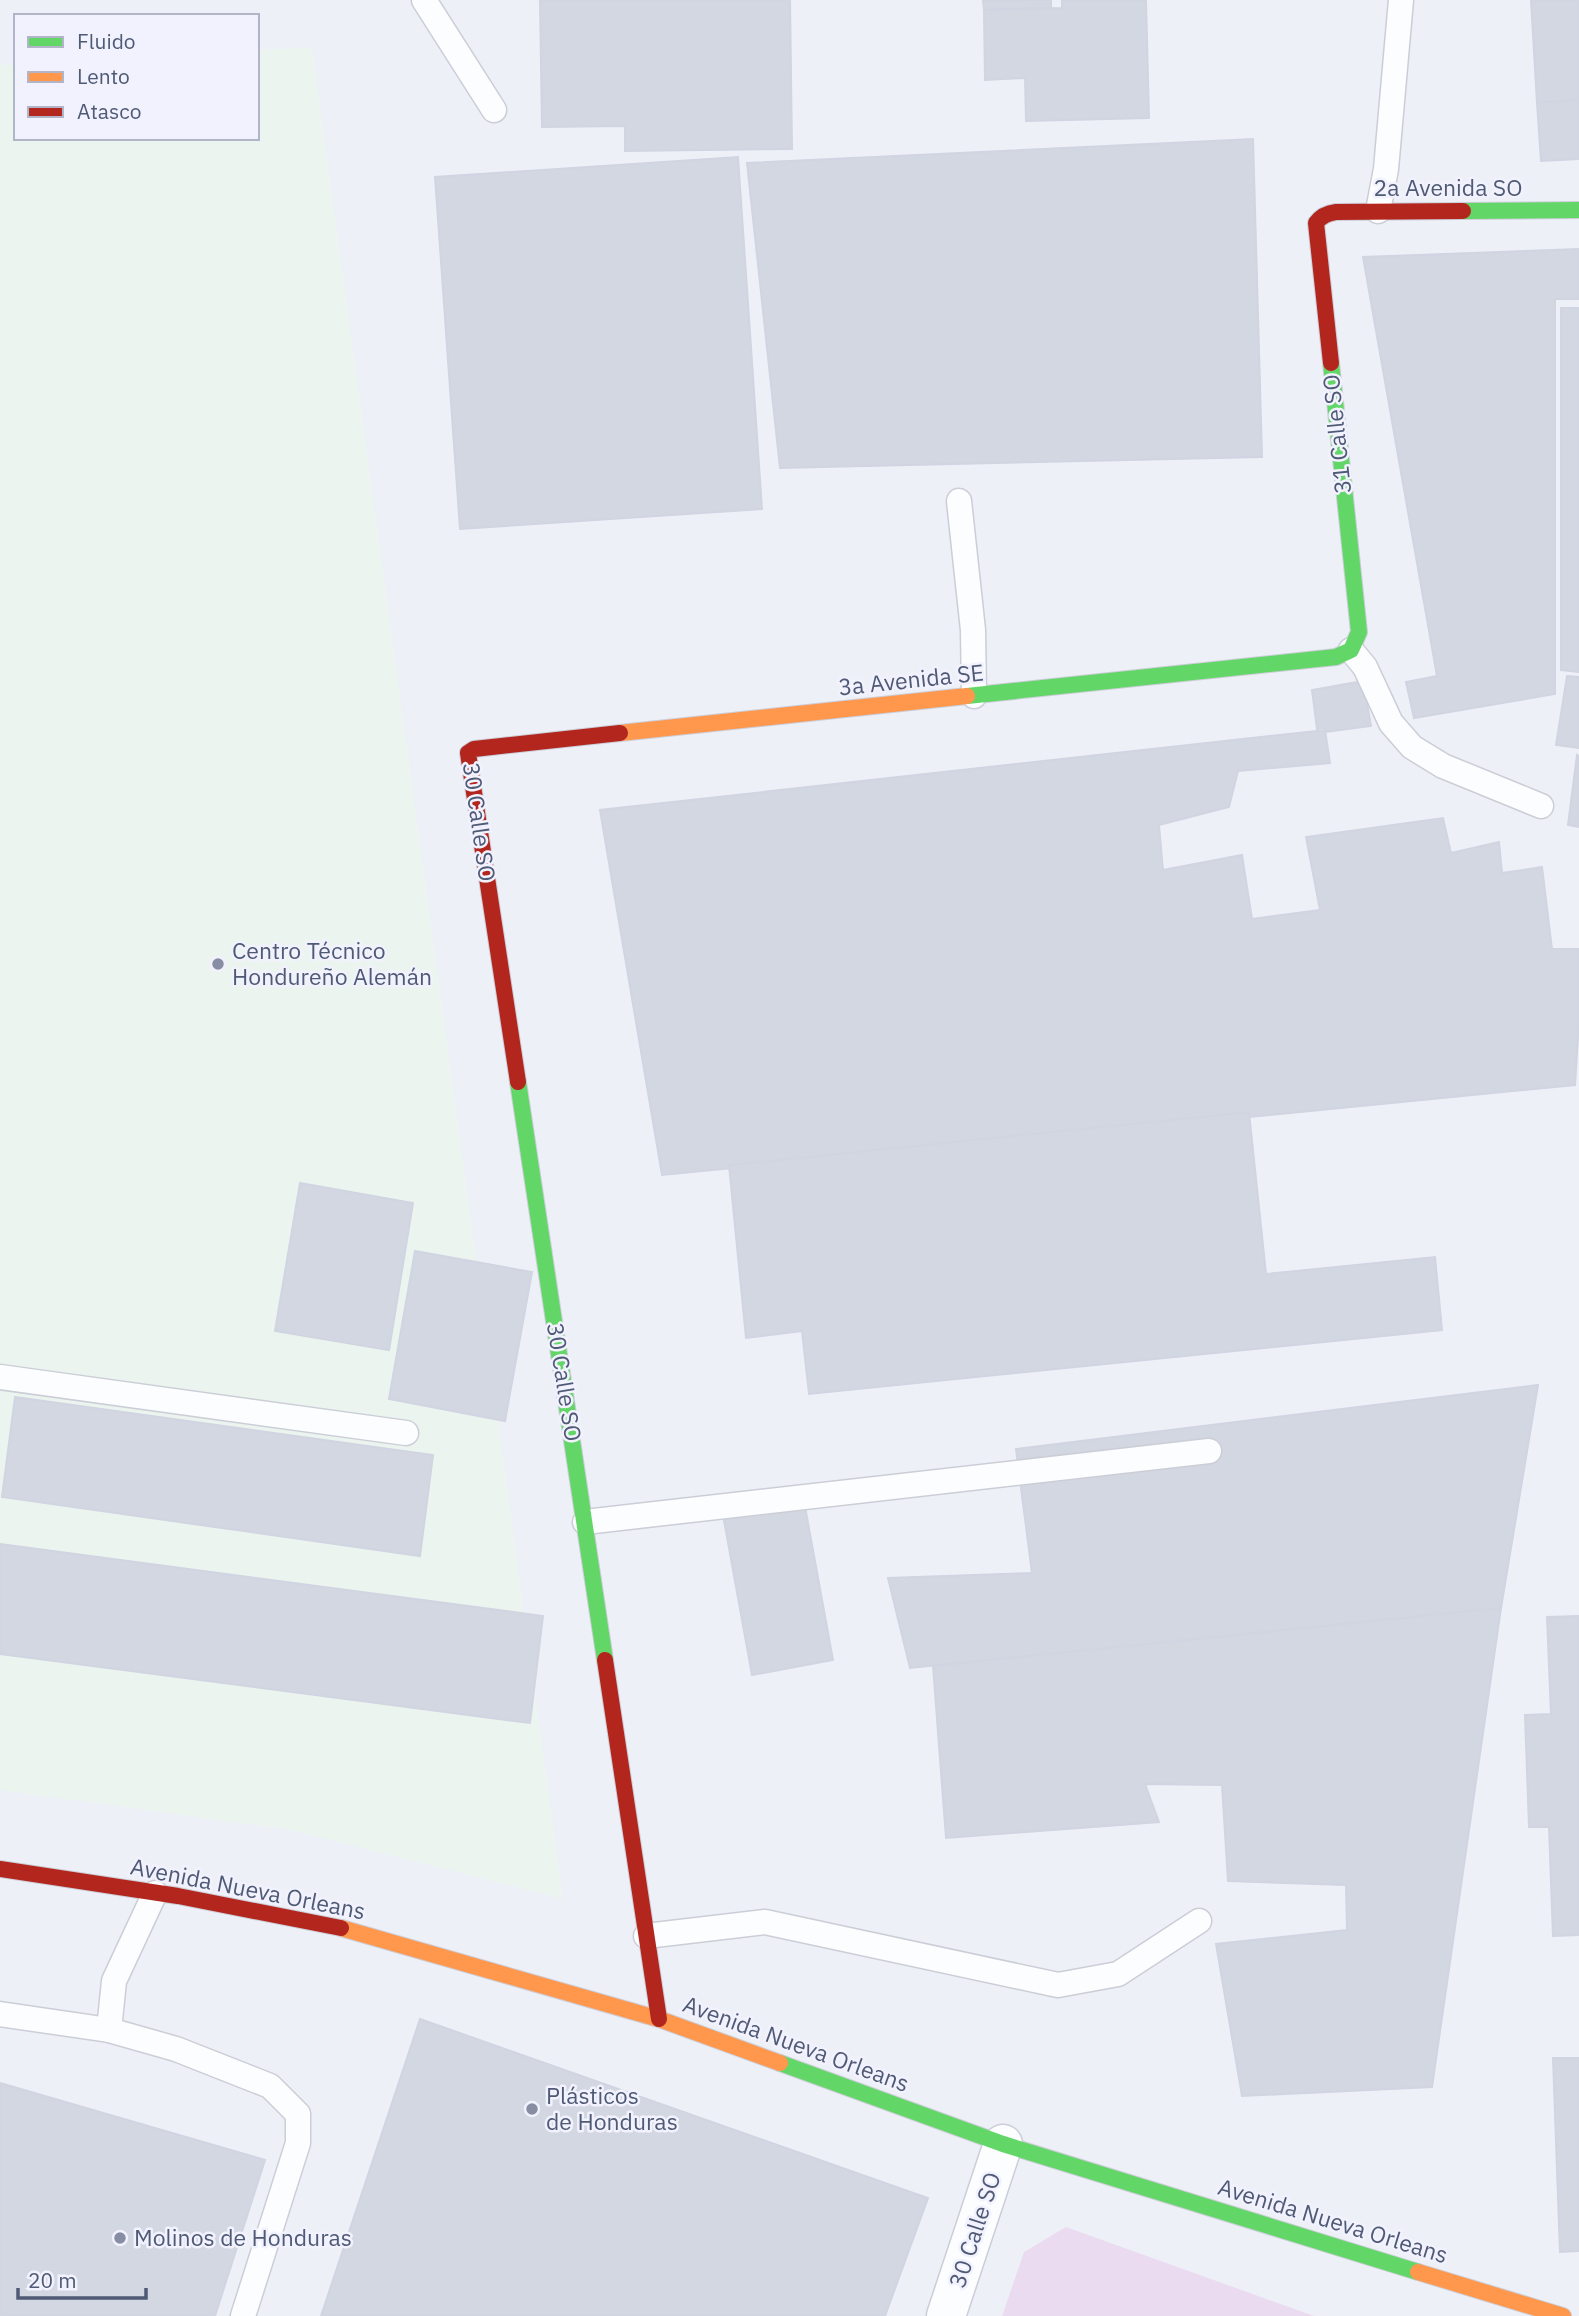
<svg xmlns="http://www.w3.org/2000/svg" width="1579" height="2316" font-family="'IBM Plex Sans',sans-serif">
<rect width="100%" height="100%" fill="#eef0f8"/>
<polygon fill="#ebf4ef" points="312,47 563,1899 291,1830 0,1790 0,65 16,64 16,138 257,138 257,50"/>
<polygon fill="#eadbf0" points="1066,2227 1314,2316 1002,2316 1024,2252"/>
<g fill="#d3d7e2" stroke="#d1d4e1" stroke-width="2">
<polygon points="540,0 790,0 792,149 625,151 625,126 542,127"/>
<polygon points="983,0 1051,0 1051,8 984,10"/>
<polygon points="1062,0 1146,0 1149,118 1026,121 1025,78 985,80 984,10 1062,8"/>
<polygon points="1531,0 1579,0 1579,100 1537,103"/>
<polygon points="1579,100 1579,159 1541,161 1537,103"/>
<polygon points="1253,139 1262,457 780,468 747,163"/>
<polygon points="738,157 762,509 460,529 435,177"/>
<polygon points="1579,249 1579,299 1555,299 1555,694 1414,718 1406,682 1437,676 1363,257"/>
<polygon points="1561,308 1579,308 1579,672 1561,670"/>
<polygon points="1567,676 1579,677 1579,748 1556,745"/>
<polygon points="1363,681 1371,726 1326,732 1325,728 1317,729 1312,690"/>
<polygon points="1325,730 1330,763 1238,771 1229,807 1159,825 1163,870 1242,855 1252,919 1320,910 1306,837 1443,818 1451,853 1499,842 1502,873 1542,867 1552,949 1579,949 1579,1020 1575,1085 662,1175 600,810"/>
<polygon points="1577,755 1579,756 1579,827 1568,825"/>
<polygon points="1249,1112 1266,1274 1435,1257 1442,1330 809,1394 802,1331 746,1338 729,1165"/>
<polygon points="300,1183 413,1203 389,1350 275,1331"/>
<polygon points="415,1251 532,1272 505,1421 389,1399"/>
<polygon points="1538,1385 1501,1608 910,1668 888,1578 1032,1573 1016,1449"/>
<polygon points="15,1397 433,1455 420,1556 2,1497"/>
<polygon points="804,1501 833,1660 752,1675 723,1515"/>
<polygon points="0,1544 543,1616 530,1723 0,1654"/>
<polygon points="1501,1608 1432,2087 1242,2096 1216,1944 1347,1930 1346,1885 1228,1881 1222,1785 1145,1784 1159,1822 946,1838 933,1666"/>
<polygon points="1579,1616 1579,1935 1553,1936 1549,1827 1529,1827 1525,1715 1551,1714 1547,1617"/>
<polygon points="420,2019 928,2198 885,2316 321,2316"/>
<polygon points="1553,2058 1579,2058 1579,2251 1560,2252"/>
<polygon points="0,2083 265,2160 215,2316 0,2316"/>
</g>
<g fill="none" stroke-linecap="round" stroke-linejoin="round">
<g stroke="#ccced7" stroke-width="27">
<g id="lane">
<polyline points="424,0 494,110"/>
<polyline points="1378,211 1386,169 1401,0"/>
<polyline points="959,501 973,630 974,696"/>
<polyline points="1351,650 1365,667 1391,723 1412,747 1443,766 1541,806"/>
<polyline points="0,1377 406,1433"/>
<polyline points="585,1522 1209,1451"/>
<polyline points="155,1893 114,1981 109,2030 176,2049 270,2086 298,2114 298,2143 243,2316"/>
<polyline points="646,1936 765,1922 1058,1985 1118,1974 1199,1921"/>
<polyline points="0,2014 109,2030"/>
</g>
</g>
<g stroke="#ccced7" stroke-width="41">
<polyline id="street" points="946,2316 1003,2144"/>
</g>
<g stroke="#ccced8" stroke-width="18">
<g id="fast">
<polyline points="1463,211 1579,210"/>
<polyline points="967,696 1336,657 1351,650 1359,632 1331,363"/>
<polyline points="518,1082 605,1660"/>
<polyline points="780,2063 1003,2144 1418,2272"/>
</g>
</g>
<g stroke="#ccced8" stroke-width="18">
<g id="slow">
<polyline points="620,733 967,696"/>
<polyline points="341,1928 659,2019 780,2063"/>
<polyline points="1418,2272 1563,2316"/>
</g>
</g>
<g stroke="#ccced8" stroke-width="18">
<g id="jam">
<path d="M1331,363L1316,223C1321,216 1328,213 1336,212L1463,211"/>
<polyline points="518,1082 468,753 474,749 620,733"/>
<polyline points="605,1660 659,2019"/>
<polyline points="0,1869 178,1896 341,1928"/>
</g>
</g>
<use href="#lane" stroke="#fcfdfe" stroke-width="24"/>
<use href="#street" stroke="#fcfdfe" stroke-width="38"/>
<use href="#fast" stroke="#63d668" stroke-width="16"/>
<use href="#slow" stroke="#ff974d" stroke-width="16"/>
<use href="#jam" stroke="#b3261e" stroke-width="16"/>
</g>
<g fill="#878ea3" stroke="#f2f2fe" stroke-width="2.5">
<circle cx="218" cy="964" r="7"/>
<circle cx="532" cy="2109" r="7"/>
<circle cx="120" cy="2238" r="7"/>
</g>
<g text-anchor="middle" stroke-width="5" stroke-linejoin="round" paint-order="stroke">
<g font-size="23" fill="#4f5a75" stroke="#f2f2fe">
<text x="1448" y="196">2a Avenida SO</text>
<text transform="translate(1337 434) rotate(-96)" y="8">31 Calle SO</text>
<text transform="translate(911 680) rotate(-6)" y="8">3a Avenida SE</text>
<text transform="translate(479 822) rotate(82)" y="8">30 Calle SO</text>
<text transform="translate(564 1382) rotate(81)" y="8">30 Calle SO</text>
<text transform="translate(248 1889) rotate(11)" y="8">Avenida Nueva Orleans</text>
<text transform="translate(796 2044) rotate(20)" y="8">Avenida Nueva Orleans</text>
<text transform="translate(1333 2221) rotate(17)" y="8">Avenida Nueva Orleans</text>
<text transform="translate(975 2230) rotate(-72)" y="8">30 Calle SO</text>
</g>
<g font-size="23" fill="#4f5a75" stroke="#f2f2fe" text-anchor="start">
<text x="232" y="959">Centro Técnico<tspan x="232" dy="26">Hondureño Alemán</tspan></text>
<text x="546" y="2104">Plásticos<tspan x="546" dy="26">de Honduras</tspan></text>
<text x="134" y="2246">Molinos de Honduras</text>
</g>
</g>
<rect x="14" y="14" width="245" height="126" fill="#f2f2fe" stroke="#b1b5c7" stroke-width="2"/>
<rect x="28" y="37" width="35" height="10" fill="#63d668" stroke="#b1b5c7" stroke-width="2"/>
<text x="77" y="49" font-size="21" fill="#4f5a75">Fluido</text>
<rect x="28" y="72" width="35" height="10" fill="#ff974d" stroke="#b1b5c7" stroke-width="2"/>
<text x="77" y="84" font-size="21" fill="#4f5a75">Lento</text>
<rect x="28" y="107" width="35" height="10" fill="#b3261e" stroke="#b1b5c7" stroke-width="2"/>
<text x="77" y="119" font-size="21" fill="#4f5a75">Atasco</text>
<path d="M18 2288v10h128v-10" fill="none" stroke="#4f5a75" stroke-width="3.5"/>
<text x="28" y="2288" font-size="21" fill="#4f5a75" stroke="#f2f2fe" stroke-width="5" paint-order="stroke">20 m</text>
</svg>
